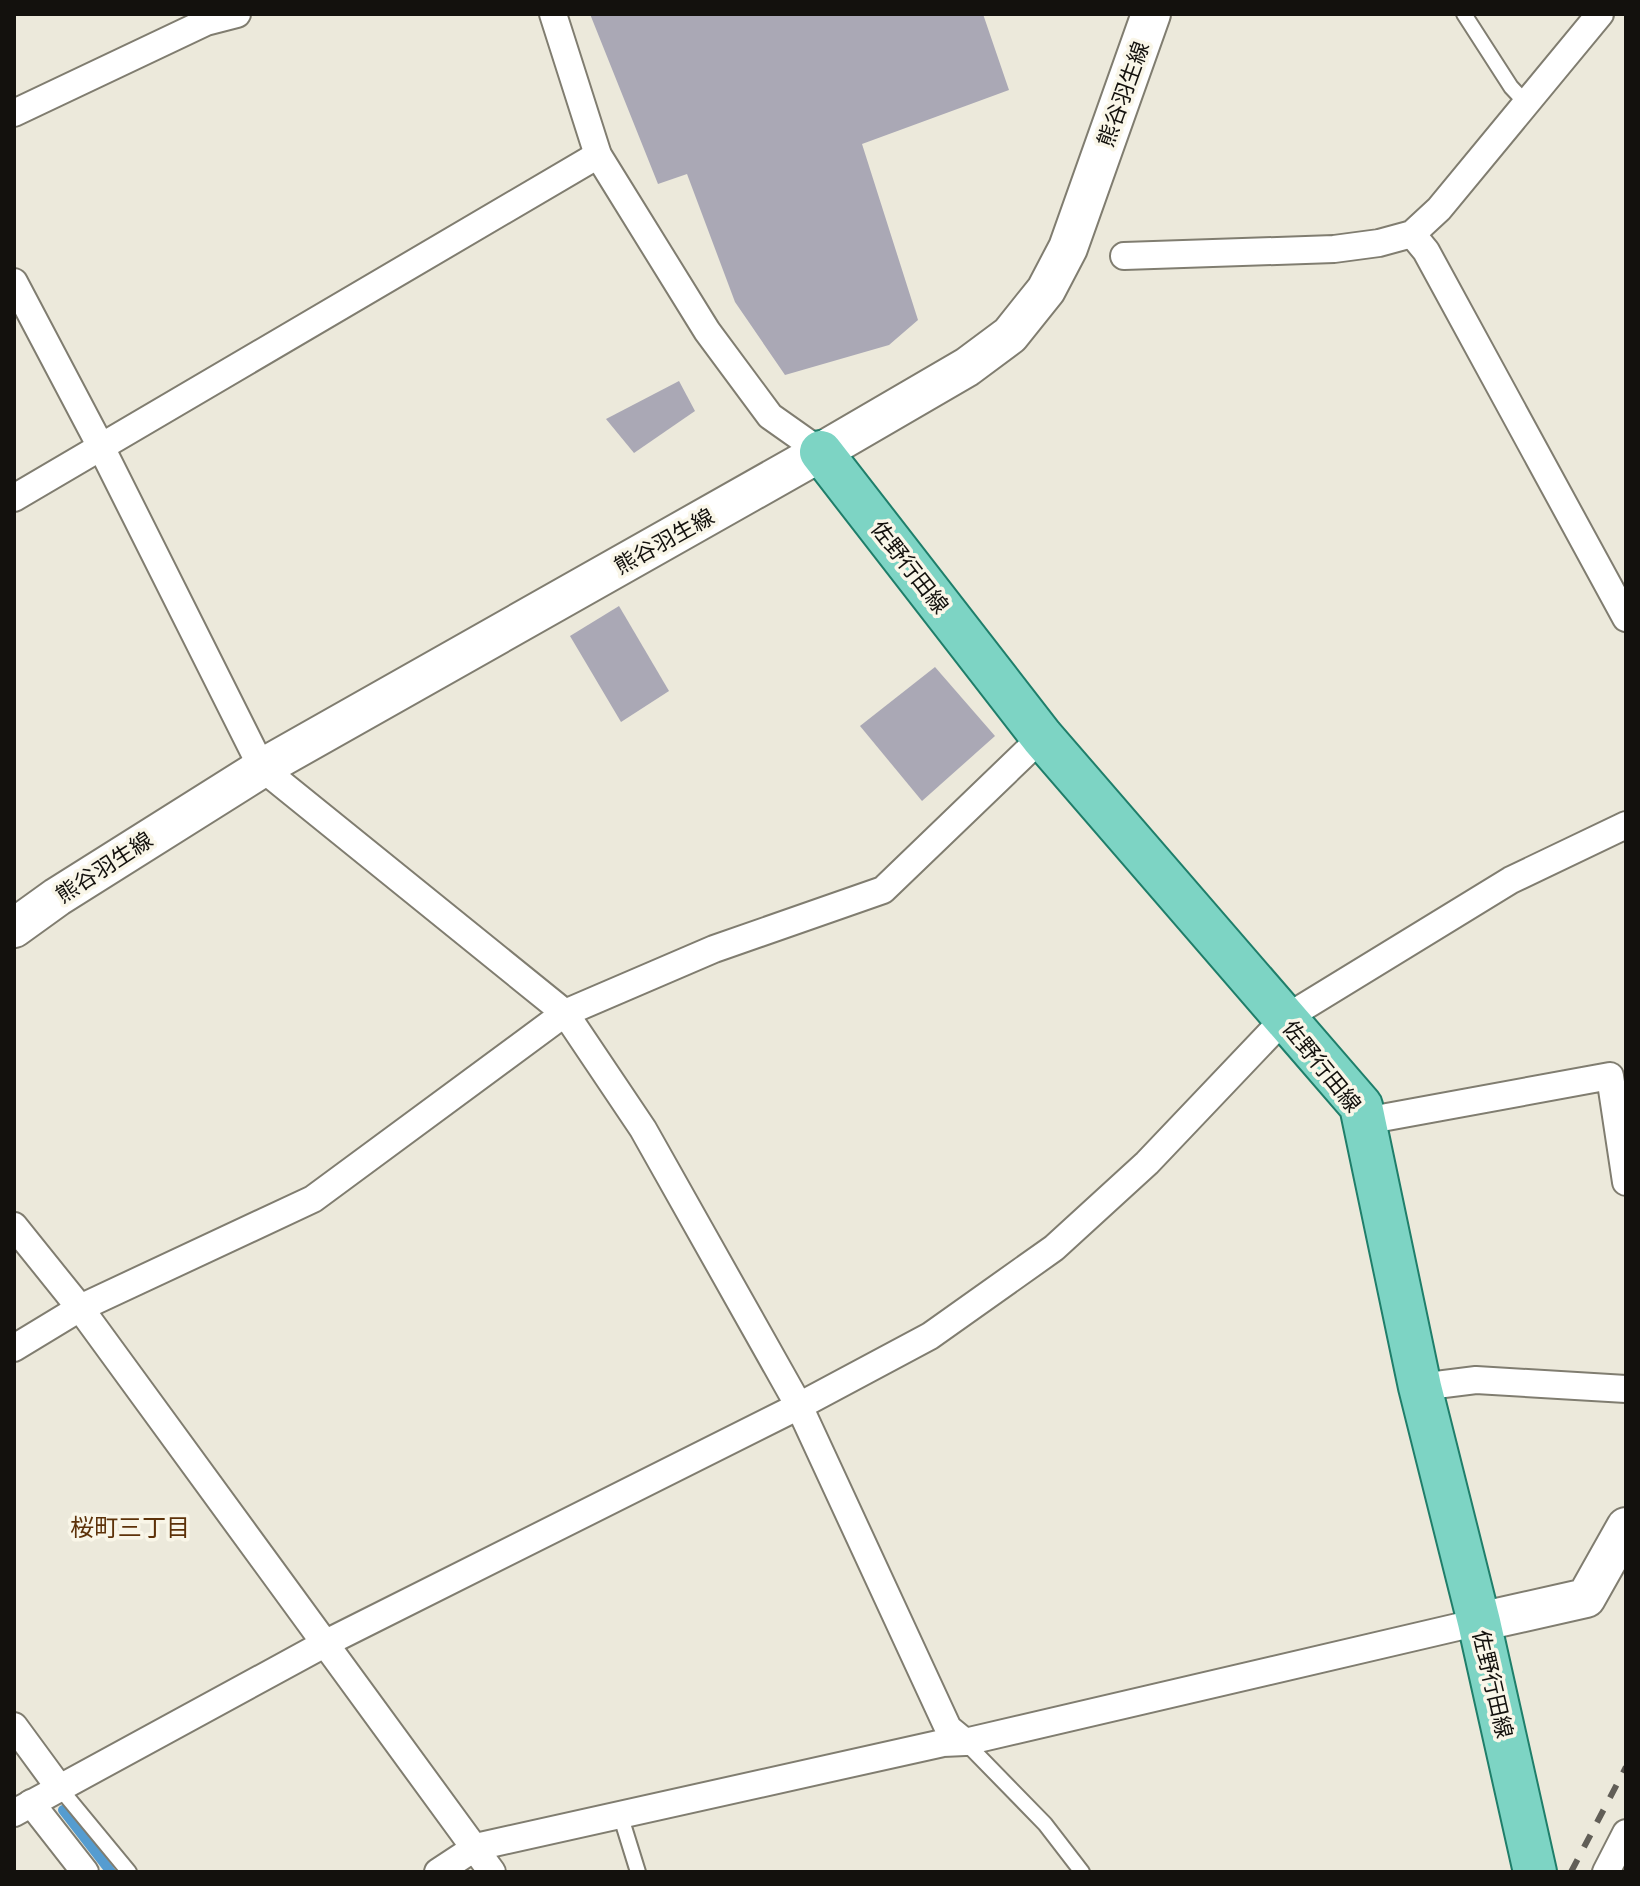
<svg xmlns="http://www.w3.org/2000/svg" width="1640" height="1886" font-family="'Source Serif 4','Noto Sans JP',serif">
<rect width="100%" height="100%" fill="#ece9db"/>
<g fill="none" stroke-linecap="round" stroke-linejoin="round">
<polyline stroke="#559cd0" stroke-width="10" points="63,1810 111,1872"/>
</g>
<g fill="#aaa8b5">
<polygon points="590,14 983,14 1009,90 862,144 918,320 889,345 785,375 735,302 687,174 658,184"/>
<polygon points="679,381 695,411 634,453 606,419"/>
<polygon points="619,606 669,691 621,722 570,636"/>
<polygon points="935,667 995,736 922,801 860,726"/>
</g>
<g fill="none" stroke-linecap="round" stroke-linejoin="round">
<g stroke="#807d70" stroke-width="18">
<g id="lane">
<polyline points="1464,14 1511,87 1526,103"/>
<polyline points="965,1742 1045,1824 1082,1872"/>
<polyline points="58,1786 129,1872"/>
<polyline points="620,1814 638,1872"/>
</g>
</g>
<g stroke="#807d70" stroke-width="30">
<g id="street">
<polyline points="553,14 598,155 707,331 770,416 821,452"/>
<polyline points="14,113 206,22 237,14"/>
<polyline points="1412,234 1426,251 1626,618"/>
<polyline points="1124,256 1334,249 1379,243 1412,234 1439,209 1600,14"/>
<polyline points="14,282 101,447 262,768 565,1013 643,1129 799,1406 948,1728 965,1742"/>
<polyline points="14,498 598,155"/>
<polyline points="1365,1121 1610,1076 1626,1182"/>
<polyline points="14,1226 80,1308 492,1872"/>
<polyline points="14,1348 80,1308 313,1199 565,1013 714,949 883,890 1042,737"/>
<polyline points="1420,1387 1476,1380 1626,1389"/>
<polyline points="14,1726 58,1786"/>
<polyline points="31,1803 85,1872"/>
<polyline points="14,1813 326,1643 799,1406 930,1336 1054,1248 1147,1163 1284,1019 1511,880 1626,825"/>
<polyline points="438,1872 476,1847 943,1743 965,1742 1479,1622"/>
<polyline points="1606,1872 1626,1833"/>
</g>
</g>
<g stroke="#807d70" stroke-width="42">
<g id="secondary">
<polyline points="14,928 57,897 262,768 821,452 967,367 1010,335 1046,290 1068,248 1151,14"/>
<polyline points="1479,1622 1586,1598 1626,1527"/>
</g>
</g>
<g stroke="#1f7e6a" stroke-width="46">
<polyline id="primary" points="821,452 1042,737 1361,1106 1420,1387 1479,1622 1535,1872"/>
</g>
<use href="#lane" stroke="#fff" stroke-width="14"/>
<use href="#street" stroke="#fff" stroke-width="26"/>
<use href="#secondary" stroke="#fff" stroke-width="38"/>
<use href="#primary" stroke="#7dd4c4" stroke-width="42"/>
<polyline stroke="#615e57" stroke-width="6" stroke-dasharray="14 14" stroke-linecap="butt" points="1571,1872 1626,1767"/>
</g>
<g text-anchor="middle" stroke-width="7" stroke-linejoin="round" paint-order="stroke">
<g font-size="22" fill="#13110d" stroke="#f9f6e8">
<text transform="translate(1123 94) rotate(-70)" y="8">熊谷羽生線</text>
<text transform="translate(664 541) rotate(-29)" y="8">熊谷羽生線</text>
<text transform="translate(910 567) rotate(52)" y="8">佐野行田線</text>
<text transform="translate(104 867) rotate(-33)" y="8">熊谷羽生線</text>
<text transform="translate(1322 1066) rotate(51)" y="8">佐野行田線</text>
<text transform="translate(1493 1684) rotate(77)" y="8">佐野行田線</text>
</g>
<g font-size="24" fill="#5d3209" stroke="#f9f6e8">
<text x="130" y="1536">桜町三丁目</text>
</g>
</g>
<rect width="1640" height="1886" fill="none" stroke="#13110d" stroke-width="32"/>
</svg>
